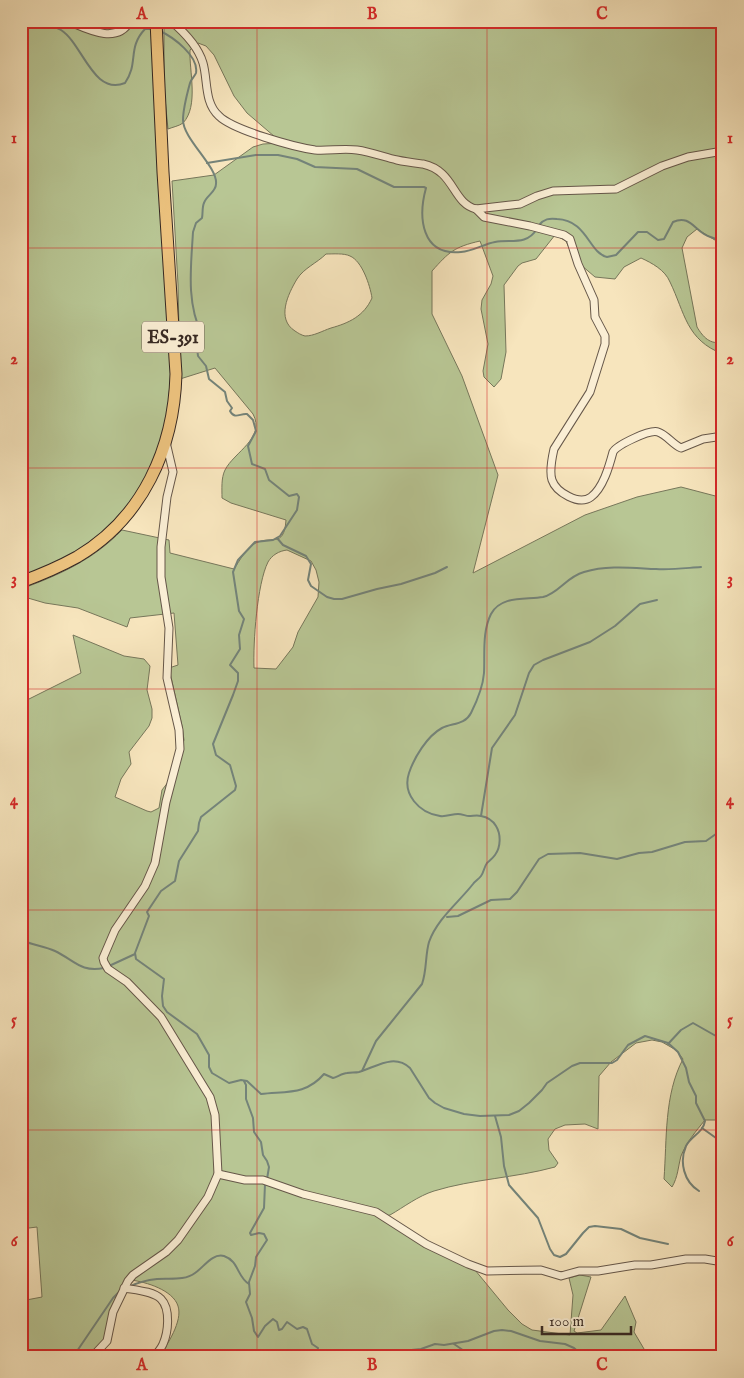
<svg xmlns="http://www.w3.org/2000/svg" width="744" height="1378" font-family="'IM FELL English',serif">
<rect width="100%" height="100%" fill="#f7e5bd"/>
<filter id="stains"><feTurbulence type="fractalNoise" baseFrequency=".004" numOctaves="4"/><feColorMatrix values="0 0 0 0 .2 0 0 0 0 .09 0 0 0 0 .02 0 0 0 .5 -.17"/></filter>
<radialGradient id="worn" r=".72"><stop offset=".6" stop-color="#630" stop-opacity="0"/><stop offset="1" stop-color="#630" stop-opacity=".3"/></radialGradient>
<g fill="#b8c694" stroke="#77775b" fill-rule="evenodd">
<polygon points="21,21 155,21 171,371 166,433 138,495 88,548 21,580"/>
<path d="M164,21H723V245L697,229L687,237L682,248L697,327C703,337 710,345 723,342V354C686,340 685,313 670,282C665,270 652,263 641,258L624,267L615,279L595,277L574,259L566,241L555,235L536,259L522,263L518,266L504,285L506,352L501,379L494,387L484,377L483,371L488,344L481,309L482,300L491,284L493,276L480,241C454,247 449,252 432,271V314L462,376L498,475L473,573L585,515L637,497L681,487L723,498V1120H705C696,1131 686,1143 681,1156C678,1167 678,1177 672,1187L664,1179C667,1139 664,1095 683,1059L676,1050L662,1042L652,1040L636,1043L611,1062L599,1076L598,1129L585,1124L565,1125L555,1129L548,1139L549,1150L558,1163L555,1167C515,1178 473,1179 434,1191C418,1196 404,1207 390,1215L384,1216L475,1270L508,1310L522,1324L532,1330L570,1335L573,1295L569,1278L580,1275L591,1277L574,1331L577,1333L601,1330L625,1296L636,1322L634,1332L647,1354L644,1357H159C167,1345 183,1321 178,1306C173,1290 146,1282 131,1280L125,1284L105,1343L92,1357H21V1301L42,1297L37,1227L21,1229V703L81,673L73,635L124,656L144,659L150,666L147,690L152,709V718L149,726L129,752L131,764L121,779L115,797L147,811L151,812L159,808L162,790L172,777L184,740L182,726L169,668L178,665L174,613L130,618L127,627L78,608L45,603L21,596V589C59,575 93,560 122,530L169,540L170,553L234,569C240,560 245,550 254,544C270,534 284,550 286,520L231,503L222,498C222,489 221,478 225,470C234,452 266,438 253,414L215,368L180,379L178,284L172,181L214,175L253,147L263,144L282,143L247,113L234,96L214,55L206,46L198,43L190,50C189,71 199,106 183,123C179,126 173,127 168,129L164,88ZM326,254C333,254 344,253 350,256C362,261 370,285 372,298C364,316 349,323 331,328C322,331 314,336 305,336C301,335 298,333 295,331C276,319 288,294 297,279C304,268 317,263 326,254ZM287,550L311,561L316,570L319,582L318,597L298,632L293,647L276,669L254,668C253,643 257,584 268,562C272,555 279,551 287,550Z"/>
</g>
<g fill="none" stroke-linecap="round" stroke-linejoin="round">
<g stroke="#748379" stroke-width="2">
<path d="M23,21C35,25 50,23 61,30C83,44 93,96 125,83C139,63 127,48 145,29H153"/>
<path d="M160,31C173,37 199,56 196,73C195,76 191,79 190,83C187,94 183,109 183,120C183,139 218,167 216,184C216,192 206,196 204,203C202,207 203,213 202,218L196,223L193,232C191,267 186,302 202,335L197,348L198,356L206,366L209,379L225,392L227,401L232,408L230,411C235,420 240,413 247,414L253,420L256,431L248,446L252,464L265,469L269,480L289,496L297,494L299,497L297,510L280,536L273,540L255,542L238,560L233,572L239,611L244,619L239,635L240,649L230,665L238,673V681L233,695L213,744L216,755L230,765L236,786L235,790L201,817L199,823L198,831L179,861L175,881L161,891L147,912L149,916L135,953L136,959L164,979L162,996L163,1006L167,1012L197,1034L209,1055V1067L212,1073L229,1083L241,1080L247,1081L261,1094C287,1091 306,1095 324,1074L333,1078C337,1077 343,1073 347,1073C351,1072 355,1073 359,1072C376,1067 394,1053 410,1068L429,1098L435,1103L444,1108L464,1114L480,1116L509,1115L519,1111L529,1103L542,1090L547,1083L572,1066L580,1063H612L617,1060L628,1045L645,1036L668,1043L678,1052L686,1068L689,1082L696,1096V1103L705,1121C703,1133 691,1136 686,1146C679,1162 684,1182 699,1191"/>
<path d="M207,163L256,155H278L297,159L315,167L357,169L394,187H424L426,188C418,217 421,256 461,252C473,251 484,244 495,242C511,239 526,246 537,229"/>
<path d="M539,225C544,219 549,218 557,219C587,220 589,253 607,257L616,255L638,232H647L658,240L664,239L673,222C688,215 693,227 704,234C710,238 717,238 723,243"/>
<polyline points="277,538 283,545 306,556 311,564 308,580 311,586 327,597 334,599 342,599 377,589 401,584 435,573 447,567"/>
<polyline points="481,816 492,748 515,715 529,673 534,665 543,660 590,642 615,626 640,604 657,600"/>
<polyline points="447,917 458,916 491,900 510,899 517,892 539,859 548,854 580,853 617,859 639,853 652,852 685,842 706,841 723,829"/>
<path d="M21,940C32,945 44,946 55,951C74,960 81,973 104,968"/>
<polyline points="109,966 135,954"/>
<polyline points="668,1044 681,1030 693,1023 723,1040"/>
<path d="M362,1071L376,1041L422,984C427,970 425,956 429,942C437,919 459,902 473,884C475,881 479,879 481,876C484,872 484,867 487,863C490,860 493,858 495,855C501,847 501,834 496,826C493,821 487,817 481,816C477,815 473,816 469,816C466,816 462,814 458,814C452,814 446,817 440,816C419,813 402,794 409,773C414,758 427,736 442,728C452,723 465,725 471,713C477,701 483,686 484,673C485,653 482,632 491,614C501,595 526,600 543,597C559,593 566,577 584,572C608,565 632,568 656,569C671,570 686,568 701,567"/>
<polyline points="244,1081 246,1085 246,1099 253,1118 254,1132 261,1142 263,1155 267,1161 269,1167 267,1179"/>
<polyline points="495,1116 501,1137 504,1166 509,1185 538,1218 550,1249 554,1255 560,1257 566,1254 583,1233 589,1227 595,1226 621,1229 640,1238 668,1244"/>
<polyline points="702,1128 723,1143"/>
<polyline points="265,1184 264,1208 250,1233 251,1235 259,1233 264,1234 267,1240 256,1257 255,1266 249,1282 250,1294 246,1302 252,1318 254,1331 258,1337 265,1326 273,1319 277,1322 279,1330 282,1329 287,1322 297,1329 303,1327 307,1329 312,1344 318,1348 316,1357"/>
<path d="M131,1286C139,1282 148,1280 157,1279C169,1278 185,1281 195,1273C204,1267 212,1253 224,1256C239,1261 237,1277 249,1284"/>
<polyline points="454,1344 473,1357"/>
<polyline points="73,1357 113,1298 120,1291"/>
<polyline points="390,1357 402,1351 421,1349 435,1344 444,1345 468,1341 494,1331 502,1330 511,1331 540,1341 565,1344 574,1348 584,1357"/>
</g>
<g stroke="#665749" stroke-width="9">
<g id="minor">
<path d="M68,21C87,29 117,45 130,21"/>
<path d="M171,21C184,32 198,46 203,63C208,80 204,103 219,116C233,130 294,147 315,150C329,151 343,148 357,150C371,152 384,157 397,160C406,162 415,163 423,164C455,171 452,203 476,209L520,204L537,196L553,191L616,189L662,166L688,157L723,151"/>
<path d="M476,209L484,217L530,226L564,235L570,239L578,264L594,300L595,317L605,336V344L590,392L554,449C552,458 549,471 552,480C556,492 579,506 591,497C603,488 609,467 613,452C617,445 650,429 658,432C667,435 672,444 681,448L703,439L723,436"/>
<polyline points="218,1174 245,1180 263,1180 303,1194 376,1212 426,1244 468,1264 487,1271 541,1270 561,1276 579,1271 598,1271 635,1265 651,1265 686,1259 705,1259 723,1262"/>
<path d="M124,1288C135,1290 153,1291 161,1299C171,1309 168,1333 163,1344C161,1349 157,1353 154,1357"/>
<polyline points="92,1357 107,1341 113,1312 128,1281 133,1275 166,1252 178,1240 208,1197 218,1174 215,1115 210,1097 161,1017 127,982 108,969 104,962 103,958 115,930 145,886 155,863 166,802 180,749 179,730 167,678 169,628 161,577 161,547 167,497 173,472 166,442"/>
</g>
</g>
<g stroke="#362822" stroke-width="13">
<path id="primary" d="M21,582C40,575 59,567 77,557C143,518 174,448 176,374L163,172L156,21"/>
</g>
<use href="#minor" stroke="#faeed4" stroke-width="7"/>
<use href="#primary" stroke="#ecc27e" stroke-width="11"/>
</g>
<path fill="none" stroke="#d62828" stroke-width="1" stroke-opacity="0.55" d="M257,21V1357M487,21V1357M21,248H723M21,468H723M21,689H723M21,910H723M21,1130H723"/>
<g text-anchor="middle" stroke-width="4.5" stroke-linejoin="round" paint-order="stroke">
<rect fill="#faeed4" stroke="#716357" stroke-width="1" x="142" y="321.5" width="62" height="31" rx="4"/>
<g font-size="18" font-weight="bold" fill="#362822">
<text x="173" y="343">ES-391</text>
</g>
</g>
<rect width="744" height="1378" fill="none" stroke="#f7e5bd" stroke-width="55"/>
<path d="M542 1326v8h89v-8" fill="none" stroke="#362822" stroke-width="2.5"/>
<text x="549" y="1326" font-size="15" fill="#362822" stroke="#faeed4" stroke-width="4" paint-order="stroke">100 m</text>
<rect x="28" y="28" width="688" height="1322" fill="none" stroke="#d62828" stroke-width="2"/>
<g font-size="16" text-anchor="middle" font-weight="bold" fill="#d62828">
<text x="142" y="19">A</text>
<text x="372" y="19">B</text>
<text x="602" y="19">C</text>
<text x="14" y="143">1</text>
<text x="730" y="143">1</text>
<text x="14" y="364">2</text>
<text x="730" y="364">2</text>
<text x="14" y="584">3</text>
<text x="730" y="584">3</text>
<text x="14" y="805">4</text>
<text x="730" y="805">4</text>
<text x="14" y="1025">5</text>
<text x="730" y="1025">5</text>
<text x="14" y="1246">6</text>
<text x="730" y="1246">6</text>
<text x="142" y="1370">A</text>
<text x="372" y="1370">B</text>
<text x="602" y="1370">C</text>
</g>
<rect width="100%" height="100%" filter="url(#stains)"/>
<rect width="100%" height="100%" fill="url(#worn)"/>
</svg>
